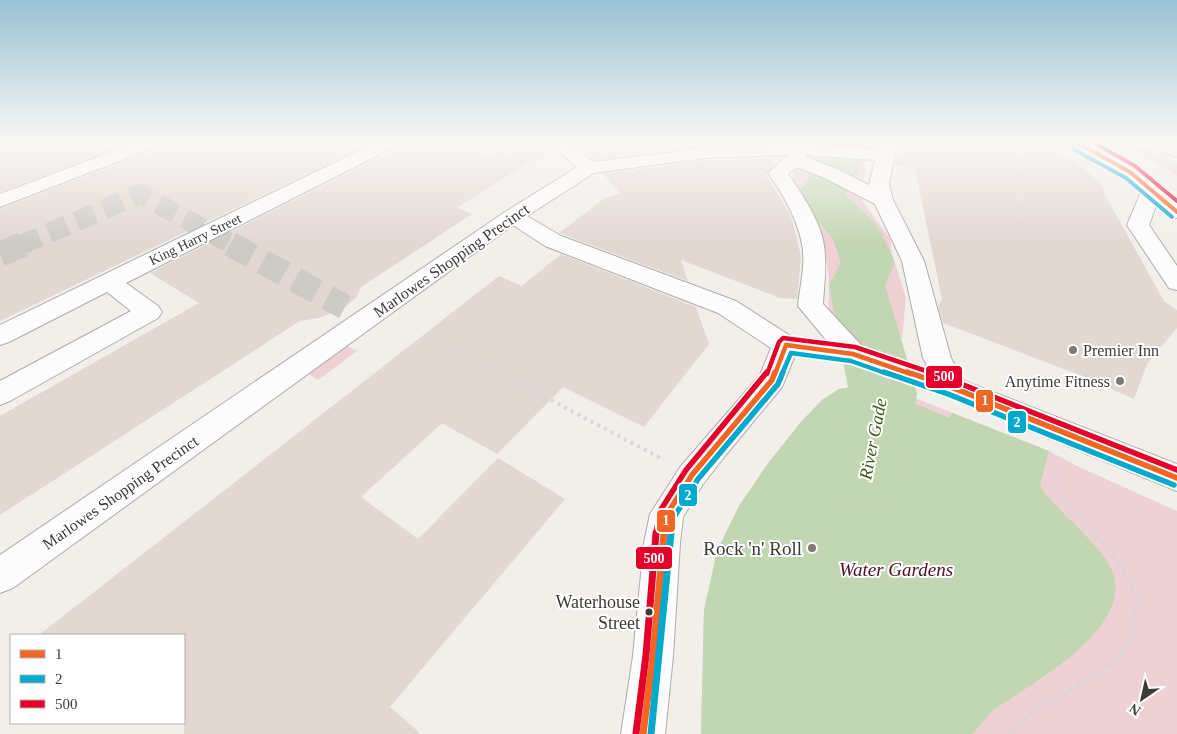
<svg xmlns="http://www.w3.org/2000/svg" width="1177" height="734" font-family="'Times New Roman',serif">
<rect width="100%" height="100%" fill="#f2eee9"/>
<g fill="#eed1d4">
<path d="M826,142H874L868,148L865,158V173L860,195L863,202L890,239L892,254L906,298L902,339L875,332L828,311C832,263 822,220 792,182L796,166Z"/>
<polygon points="1122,142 1140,142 1177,164 1177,176"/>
<polygon points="338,341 357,351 318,380 300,368"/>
<polygon points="858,386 897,391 1049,451 1077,466 1177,511 1177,734 701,734 704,610 717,551 739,506 769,462 801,422 822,400 839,389"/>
</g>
<path fill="#c3d6b3" d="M858,386L897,391L911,396L909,401L950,418L952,413L1049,451L1040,486C1059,514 1090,534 1108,563C1141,617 1055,669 1018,694C1011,699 1002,703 995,709C987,716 980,726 972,734H701L704,610L717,551L739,506L769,462L801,422L822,400L839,389Z"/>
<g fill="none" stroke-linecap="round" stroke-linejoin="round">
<path fill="#c3d6b3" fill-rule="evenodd" d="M829,142H876L865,154L855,180L845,194L873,221L881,232L895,263L885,285L917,393L903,476L892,498L865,508L838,498L827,476L849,393L829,285L841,263C838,255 836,244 831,237C820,221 803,214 797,194L811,176Z"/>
</g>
<g fill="#e3d7d1">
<polygon points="0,142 133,142 0,192"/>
<polygon points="163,142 373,142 0,321 0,209 159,148"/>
<polygon points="401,142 450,142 488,155 511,142 546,142 552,148 457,208 472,214 361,287 356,298 345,307 319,318 300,321 0,515 0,416 199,303 150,273 397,148"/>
<polygon points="573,142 760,142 761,143 705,146 594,160"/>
<polygon points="850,142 881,142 877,147 849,145"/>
<polygon points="906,142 1033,142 1049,148 1080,165 1103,186 1105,195 1164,301 1177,310 1177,328 1147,364 1134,399 1082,376 943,323 938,306 942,299 915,169 895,165 898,150"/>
<polygon points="770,158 774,165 766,174 791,216 801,256 797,299 780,298 681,260 688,281 559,233 605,198 620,193 603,174 705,160"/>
<polygon points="561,254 696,307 709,344 644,427 563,387 497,454 442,423 361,497 418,539 498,458 565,499 390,707 421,734 184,734 184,635 39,635 499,276 522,286"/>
</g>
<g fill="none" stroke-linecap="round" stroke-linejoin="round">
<polyline stroke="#cecac5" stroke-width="20" stroke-dasharray="20 10" stroke-linecap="butt" points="21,245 140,194 233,245"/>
<g stroke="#cecac5" stroke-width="25" stroke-dasharray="25 12" stroke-linecap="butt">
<polyline points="230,244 345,307"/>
<polyline points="0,254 24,244"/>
</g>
<g stroke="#afaca8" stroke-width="2">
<g id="minor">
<polygon points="137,142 161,142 158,146 0,207 0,194"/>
<polygon points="377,142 399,142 396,146 126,283 158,306 162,312 158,318 10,401 0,405 0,381 131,311 107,292 9,342 0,345 0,325"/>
<path d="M548,142H568L593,162L705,148L785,144L788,142H809L807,144L878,149L883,142H904L896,149L889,184L893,200L924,261L951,358L962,380L1177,464V491L941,394L850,363L795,355L782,387L725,456L703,484L683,517L680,543L673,656L665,734H621L633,656L644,543L650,514L681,466L760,375L771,348L718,313L545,246L513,225L13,588L0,593V555L505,212L577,167ZM788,155L768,173C783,194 797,218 802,244C806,263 800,286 798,306L827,341L792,337L736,301L561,236L527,216L594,173L705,158ZM807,155L875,160L869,185L839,170L806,157ZM797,167L825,178L875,204L902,261L923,358L929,369L863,347L823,304C824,285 827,266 824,246C822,224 801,192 788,174Z"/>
<path d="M1067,142C1074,141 1084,140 1090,142C1114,148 1159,183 1177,200V218L1170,216L1157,203L1149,225L1177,266V290L1169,288L1127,225L1142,190L1111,168L1070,146Z"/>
</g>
</g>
<g stroke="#b3b09f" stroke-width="2">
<path id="major" d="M1151,142H1172L1177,144V157C1168,155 1156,150 1151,142Z"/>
</g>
<polyline stroke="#d8d7d5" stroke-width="3" stroke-dasharray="2.5 3" stroke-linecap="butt" points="426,334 501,374"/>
<g stroke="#d8d7d5" stroke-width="4" stroke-dasharray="3 4.5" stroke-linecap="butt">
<polyline points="498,372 664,460"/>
<polyline points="1056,463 1054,490 1096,534"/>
</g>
<polyline stroke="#d8d7d5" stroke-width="4.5" stroke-dasharray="4 5" stroke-linecap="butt" points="1012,734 1029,714 1098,674 1129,646 1137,594 1112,552 1095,533"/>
<use href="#minor" fill="#fdfcfc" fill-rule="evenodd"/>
<use href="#major" fill="#eae9e0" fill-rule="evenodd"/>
<g stroke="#fff" stroke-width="6">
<polyline id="bus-1-far3" points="1076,142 1130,172 1177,212"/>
</g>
<g stroke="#fff" stroke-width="8">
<g id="bus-1-far2">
<polyline points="786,345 853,354 911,374"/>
<polyline points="775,374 786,345"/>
</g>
</g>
<g stroke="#fff" stroke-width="9">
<g id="bus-1-far1">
<polyline points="907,372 951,387 1177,478"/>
<polyline points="664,534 667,514 692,475 772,380 775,372"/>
</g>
</g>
<g stroke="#fff" stroke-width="11">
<polyline id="bus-1" points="643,734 653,656 664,533"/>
</g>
<g stroke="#fff" stroke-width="6">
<polyline id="bus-2-far3" points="1073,149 1126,178 1172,217"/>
</g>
<g stroke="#fff" stroke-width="8">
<polyline id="bus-2-far2" points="782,374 791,353 851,361 888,374"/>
</g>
<g stroke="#fff" stroke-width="9">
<g id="bus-2-far1">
<polyline points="884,372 948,394 1174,485"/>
<polyline points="671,534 674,517 698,479 778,384 783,372"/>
</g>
</g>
<g stroke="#fff" stroke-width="11">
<polyline id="bus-2" points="651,734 671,533"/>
</g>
<g stroke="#fff" stroke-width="6">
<polyline id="bus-3-far3" points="1093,142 1135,166 1177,201"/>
</g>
<g stroke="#fff" stroke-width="8">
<polyline id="bus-3-far2" points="767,374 779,342 783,338 855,347 935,374"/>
</g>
<g stroke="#fff" stroke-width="9">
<g id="bus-3-far1">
<polyline points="931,372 1177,470"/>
<polyline points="656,534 660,511 686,470 767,372"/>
</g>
</g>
<g stroke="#fff" stroke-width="11">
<polyline id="bus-3" points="636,733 646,655 656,533"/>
</g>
<use href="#bus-1-far3" stroke="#f26522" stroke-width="4"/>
<use href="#bus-1-far2" stroke="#f26522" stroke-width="4.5"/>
<use href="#bus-1-far1" stroke="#f26522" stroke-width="5.5"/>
<use href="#bus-1" stroke="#f26522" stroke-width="7"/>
<use href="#bus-2-far3" stroke="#00a9ce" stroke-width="4"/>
<use href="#bus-2-far2" stroke="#00a9ce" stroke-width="4.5"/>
<use href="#bus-2-far1" stroke="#00a9ce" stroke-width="5.5"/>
<use href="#bus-2" stroke="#00a9ce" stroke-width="7"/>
<use href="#bus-3-far3" stroke="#e4002b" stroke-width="4"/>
<use href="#bus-3-far2" stroke="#e4002b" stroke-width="4.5"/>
<use href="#bus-3-far1" stroke="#e4002b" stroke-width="5.5"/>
<use href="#bus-3" stroke="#e4002b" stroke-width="7"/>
</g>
<linearGradient id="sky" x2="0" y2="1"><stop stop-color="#99c2d3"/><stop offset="0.58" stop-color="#f9f7f5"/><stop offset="1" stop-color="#f9f7f5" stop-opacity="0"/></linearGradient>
<rect width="1177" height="244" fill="url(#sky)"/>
<g fill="#7d7a75" stroke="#fff" stroke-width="2">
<circle cx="1073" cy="350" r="5"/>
<circle cx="1120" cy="381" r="5"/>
<circle cx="812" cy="548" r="5"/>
</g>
<circle fill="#3e3b37" stroke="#fff" stroke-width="2" cx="649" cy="612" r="4.5"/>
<g text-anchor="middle" stroke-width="4" stroke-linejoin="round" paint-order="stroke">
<g font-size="14" fill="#3e3b37" stroke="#fff">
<text transform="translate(195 239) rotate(-26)" y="5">King Harry Street</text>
</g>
<g font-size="16" fill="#3e3b37" stroke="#fff">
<text transform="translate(451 260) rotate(-35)" y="6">Marlowes Shopping Precinct</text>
<text transform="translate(120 492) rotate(-35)" y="6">Marlowes Shopping Precinct</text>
</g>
<g font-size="16" fill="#3e3b37" stroke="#fff" text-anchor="start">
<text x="1083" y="356">Premier Inn</text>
<text x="1110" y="387" text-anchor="end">Anytime Fitness</text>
</g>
<g font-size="18" font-style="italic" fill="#395c19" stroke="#fff">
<text transform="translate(873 439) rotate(-79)" y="6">River Gade</text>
</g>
<g font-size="18" fill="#3e3b37" stroke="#fff" text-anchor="end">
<text x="640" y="608">Waterhouse<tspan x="640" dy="21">Street</tspan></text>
</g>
<g font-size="19" fill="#3e3b37" stroke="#fff" text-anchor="end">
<text x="802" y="555">Rock 'n' Roll</text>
</g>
<g font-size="19" font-style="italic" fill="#530c24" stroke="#fff">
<text x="896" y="576">Water Gardens</text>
</g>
</g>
<g stroke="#fff" stroke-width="2">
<rect x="925" y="365" width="38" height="24" rx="5" fill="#e4002b"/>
<rect x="975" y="389" width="19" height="24" rx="5" fill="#f26522"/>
<rect x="1007" y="410" width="20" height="24" rx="5" fill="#00a9ce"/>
<rect x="678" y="483" width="20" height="24" rx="5" fill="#00a9ce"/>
<rect x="656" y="509" width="20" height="24" rx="5" fill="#f26522"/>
<rect x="635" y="546" width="38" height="24" rx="5" fill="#e4002b"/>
</g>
<g font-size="14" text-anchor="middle" font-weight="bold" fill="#fff">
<text x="944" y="381">500</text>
<text x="985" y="405">1</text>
<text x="1017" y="427">2</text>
<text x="688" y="500">2</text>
<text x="666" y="525">1</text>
<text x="654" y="563">500</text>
</g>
<rect x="10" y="634" width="175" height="90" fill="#ffffff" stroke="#b2b1af"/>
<rect x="20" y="650" width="25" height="8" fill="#f26522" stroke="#b2b1af"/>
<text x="55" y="659" font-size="15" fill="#3e3b37">1</text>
<rect x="20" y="675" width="25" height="8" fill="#00a9ce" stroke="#b2b1af"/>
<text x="55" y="684" font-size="15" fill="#3e3b37">2</text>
<rect x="20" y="700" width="25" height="8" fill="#e4002b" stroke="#b2b1af"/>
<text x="55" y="709" font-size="15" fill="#3e3b37">500</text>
<g transform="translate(1142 699) rotate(214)" stroke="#ffffff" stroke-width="4" paint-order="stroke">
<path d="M0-4L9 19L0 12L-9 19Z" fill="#3e3b37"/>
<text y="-8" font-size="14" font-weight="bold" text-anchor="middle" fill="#3e3b37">N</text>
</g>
</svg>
